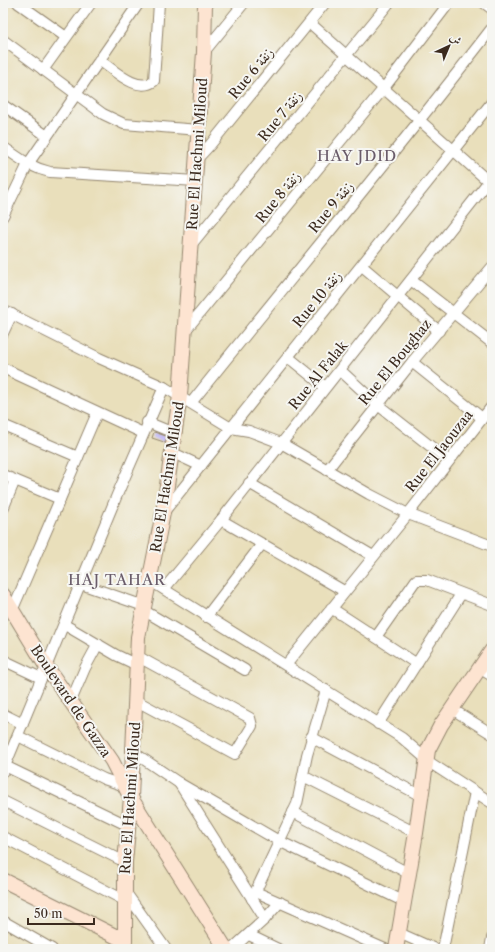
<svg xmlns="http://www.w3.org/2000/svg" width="495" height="952" font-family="'Libre Caslon Text',Amiri,serif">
<rect width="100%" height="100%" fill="#f6f6f2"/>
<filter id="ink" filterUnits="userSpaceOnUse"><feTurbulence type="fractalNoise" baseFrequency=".025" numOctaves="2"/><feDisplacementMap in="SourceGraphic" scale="8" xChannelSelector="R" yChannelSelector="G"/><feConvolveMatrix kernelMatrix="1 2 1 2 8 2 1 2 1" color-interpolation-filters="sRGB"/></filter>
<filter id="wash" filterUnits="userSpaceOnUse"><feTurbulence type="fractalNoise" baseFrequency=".012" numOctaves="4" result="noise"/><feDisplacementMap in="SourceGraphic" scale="16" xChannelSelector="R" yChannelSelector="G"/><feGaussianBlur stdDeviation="0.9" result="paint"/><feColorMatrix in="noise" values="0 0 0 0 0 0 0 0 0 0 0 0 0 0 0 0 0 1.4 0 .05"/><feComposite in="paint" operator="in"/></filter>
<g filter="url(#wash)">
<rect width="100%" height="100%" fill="#e9dfbb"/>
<g id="blocks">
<polygon fill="#c0b8f6" points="154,432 172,438 170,444 152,438"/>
</g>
</g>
<g filter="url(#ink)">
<use href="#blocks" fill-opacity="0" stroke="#92846c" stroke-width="1"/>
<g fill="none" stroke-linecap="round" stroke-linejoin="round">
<g stroke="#92846c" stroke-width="12">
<g id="street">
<polyline points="18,3 66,37"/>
<polyline points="484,3 492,9"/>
<polyline points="310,23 488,181"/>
<polyline points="3,40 103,114 124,124 199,130"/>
<polyline points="204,52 244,3"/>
<path d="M99,60C113,69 137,94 154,81L159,3"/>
<polyline points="43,70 91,3"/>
<polyline points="3,105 47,136"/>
<path d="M3,147C18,157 31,168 50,172L196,181"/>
<polyline points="197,159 210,145 325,3"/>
<polyline points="3,216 28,164 139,3"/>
<polyline points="191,245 389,3"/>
<polyline points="362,266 439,331"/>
<polyline points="411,280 492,343"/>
<polyline points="3,310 99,358 164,387 231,428 249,431 281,443 369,494 408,514 492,546"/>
<polyline points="185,331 384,88 449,3"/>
<polyline points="3,333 12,314"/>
<polyline points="288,357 325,387"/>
<polyline points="412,362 482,418"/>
<polyline points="3,368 143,433"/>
<polyline points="340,370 378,405 448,460"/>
<path d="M191,403C291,278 394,155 492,28"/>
<polyline points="147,422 176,434"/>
<polyline points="3,425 78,457"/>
<polyline points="173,453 201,466"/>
<polyline points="327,470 412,362 492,267"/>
<polyline points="3,475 60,499"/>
<polyline points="249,483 373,556"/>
<polyline points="3,509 15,480"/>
<polyline points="163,513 492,102"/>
<polyline points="221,520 344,591"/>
<polyline points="149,580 402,738 432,764 492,803"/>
<polyline points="81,584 144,606"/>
<polyline points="164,589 221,520 492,177"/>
<polyline points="331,608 417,664"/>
<polyline points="8,609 12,611 97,413"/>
<polyline points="143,610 245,670"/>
<polyline points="206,617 262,544"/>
<polyline points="65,625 116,655 137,665"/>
<polyline points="376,637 416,580 427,580 492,605"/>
<polyline points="3,660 41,678"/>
<polyline points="286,665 408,514 492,406"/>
<polyline points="479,668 492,676"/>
<polyline points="135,700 235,754 252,726 250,718 137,656"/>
<polyline points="71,701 85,668 98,644"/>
<polyline points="452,709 492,734"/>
<polyline points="3,714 23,724"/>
<polyline points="378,724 461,594"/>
<polyline points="18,736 104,779 125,786"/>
<polyline points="311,737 421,796"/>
<polyline points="133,752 179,783 279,841 403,901"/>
<polyline points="5,766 129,826"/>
<polyline points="3,771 117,495 164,387"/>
<polyline points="303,776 416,833"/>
<polyline points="179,783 265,919"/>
<polyline points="3,801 125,862"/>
<polyline points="293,812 408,873"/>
<polyline points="3,837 124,900"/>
<polyline points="124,890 166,949"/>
<polyline points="256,892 385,949"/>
<polyline points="252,899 297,804 307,755 326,690"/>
<polyline points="3,921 52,949"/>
<polyline points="399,933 435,949"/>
<polyline points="249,935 278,949"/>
<polyline points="232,949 265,919 280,902"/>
<polyline points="443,949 475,792"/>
<polyline points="490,949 492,938"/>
</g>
</g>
<g stroke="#92846c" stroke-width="16">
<g id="secondary">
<polyline points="3,595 46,666 112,761 131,798 226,949"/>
<polyline points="3,880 125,941 125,862 131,798 138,637 163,513 180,396 204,52 205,3"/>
<polyline points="396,949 416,833 428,750 441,725 492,650"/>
</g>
</g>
<use href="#street" stroke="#fff" stroke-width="10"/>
<use href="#secondary" stroke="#fde4d1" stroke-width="14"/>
</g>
</g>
<g text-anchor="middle" stroke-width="4" stroke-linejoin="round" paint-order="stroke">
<g font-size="14" fill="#3b2a1e" stroke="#f6f6f2">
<text transform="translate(251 73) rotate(-51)" y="5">Rue 6 زنقة</text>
<text transform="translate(280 116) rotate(-51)" y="5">Rue 7 زنقة</text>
<text transform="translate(197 154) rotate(-86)" y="5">Rue El Hachmi Miloud</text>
<text transform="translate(278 197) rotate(-51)" y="5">Rue 8 زنقة</text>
<text transform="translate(331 207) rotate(-51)" y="5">Rue 9 زنقة</text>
<text transform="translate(317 299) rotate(-51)" y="5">Rue 10 زنقة</text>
<text transform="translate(395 362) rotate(-51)" y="5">Rue El Boughaz</text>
<text transform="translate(318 375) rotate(-51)" y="5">Rue Al Falak</text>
<text transform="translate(439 451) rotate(-52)" y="5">Rue El Jaouzaa</text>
<text transform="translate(167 477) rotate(-81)" y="5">Rue El Hachmi Miloud</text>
<text transform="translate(71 701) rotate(56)" y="5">Boulevard de Gazza</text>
<text transform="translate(130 798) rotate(-86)" y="5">Rue El Hachmi Miloud</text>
</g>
<g font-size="15" letter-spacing="1" fill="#6a5c6a" stroke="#f6f6f2">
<text x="357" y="161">HAY JDID</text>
<text x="117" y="585">HAJ TAHAR</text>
</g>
</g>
<rect width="495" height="952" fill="none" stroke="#f6f6f2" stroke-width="16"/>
<g transform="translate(449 46) rotate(44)" stroke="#f6f6f2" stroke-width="3" paint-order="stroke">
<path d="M0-3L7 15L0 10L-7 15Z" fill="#3b2a1e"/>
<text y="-6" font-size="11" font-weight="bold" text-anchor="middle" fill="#3b2a1e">ش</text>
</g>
<path d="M28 918v6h66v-6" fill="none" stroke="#3b2a1e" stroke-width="2"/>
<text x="34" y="918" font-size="12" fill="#3b2a1e" stroke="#f6f6f2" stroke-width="3" paint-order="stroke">50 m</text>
</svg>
